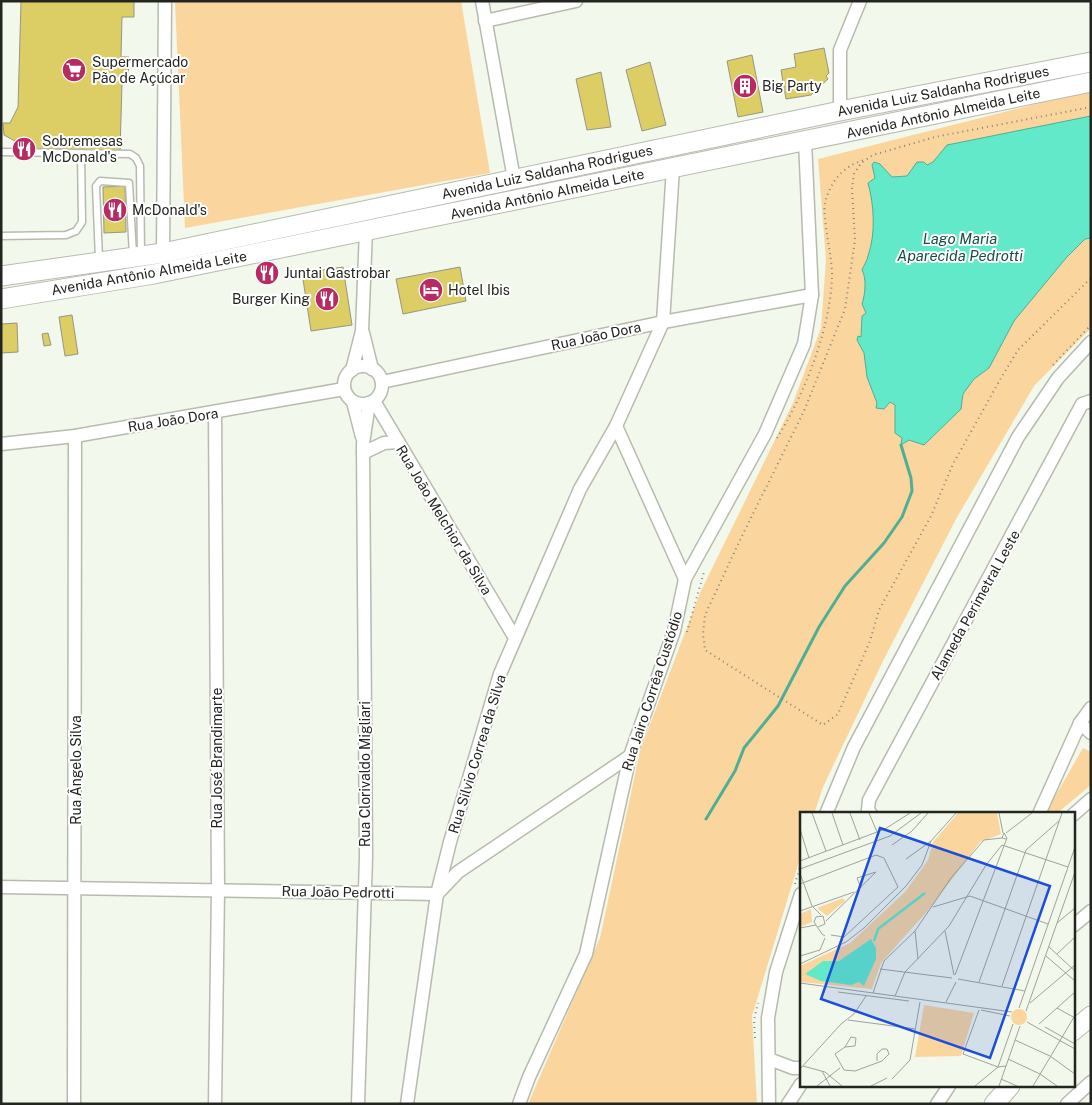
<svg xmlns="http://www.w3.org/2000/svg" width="1092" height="1105" font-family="'Public Sans',sans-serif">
<rect width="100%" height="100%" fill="#f2f8eb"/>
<g fill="#fbd59e">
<polygon points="175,1 461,1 490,173 185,228"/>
<polygon points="1091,90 1091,328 1034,386 956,519 883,661 823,787 814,814 801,814 801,855 752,1016 757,1104 528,1104 600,938 640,751 700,593 793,403 821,328 826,260 818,159"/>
<polygon points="1083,748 1091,752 1091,785 1056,814 1045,814"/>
</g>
<path fill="#62e9c9" stroke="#4fae96" d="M1091,116V238L1085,239L1066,258L1014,321L989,368L974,379L963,394L961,409L924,445L909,440L901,445L902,438L895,433V405L890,402L884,409L876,408L877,403L867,377L864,353L857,340L858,336L861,337L862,316L866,313L862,304C865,295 867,279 862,270C864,265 867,261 868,256C876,233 874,205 868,183L875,178L872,165L874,162L880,164L892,177L907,176L917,162H924L927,165L933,162L947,145Z"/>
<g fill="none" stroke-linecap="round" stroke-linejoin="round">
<polyline stroke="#4fae96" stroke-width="3" points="706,819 735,771 744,748 778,706 819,627 845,586 884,543 902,517 912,491 911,478 901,445"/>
</g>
<g fill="#dccd64" stroke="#979588">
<polygon points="21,1 134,1 134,17 122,17 121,57 129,57 128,83 122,83 120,152 31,150 4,135 3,123 10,123 18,107"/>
<polygon points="824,48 829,73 826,76 828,79 811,95 786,99 781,70 796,67 794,54"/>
<polygon points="752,55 763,112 738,117 727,61"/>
<polygon points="650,62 666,125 642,131 626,70"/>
<polygon points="601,72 611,127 587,130 576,79"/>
<polygon points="125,186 126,232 104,233 103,187"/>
<polygon points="343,267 352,325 311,331 302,273"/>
<polygon points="460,267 466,301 403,314 396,279"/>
<polygon points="72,315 78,354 65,356 59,317"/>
<polygon points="17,323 18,352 1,353 1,324"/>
<polygon points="48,333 51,345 44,346 42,334"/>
</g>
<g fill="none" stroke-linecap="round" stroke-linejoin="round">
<g stroke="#b6bbae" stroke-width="9">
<g id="lane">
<polyline points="1,152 130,154 136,158 140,166 141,255"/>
<polyline points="1,236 66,235 76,231 82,222 81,153"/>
<polyline points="99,259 96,186 100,181 129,183 133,255"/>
</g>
</g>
<g stroke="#b6bbae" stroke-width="15">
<g id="street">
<polyline points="482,1 514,179"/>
<polyline points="485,21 576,1"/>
<polyline points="840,111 840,50 860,1"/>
<polyline points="163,253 165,1"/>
<polyline points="363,333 372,369"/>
<circle cx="363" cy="385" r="19"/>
<polyline points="352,370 362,331 366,230"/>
<polyline points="382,382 663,322 812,295"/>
<polyline points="374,401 515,638"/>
<polyline points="353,402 362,437"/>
<polyline points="616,426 685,579"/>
<polyline points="1,444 75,436 344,389"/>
<polyline points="363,453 384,443 398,442"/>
<polyline points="1080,723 1091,733"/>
<polyline points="826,814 854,747 1018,437 1058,378 1091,342"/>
<polyline points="871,814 868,810 869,800 1082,404 1091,401"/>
<polyline points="1039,814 1080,723 1091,708"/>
<polyline points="1073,815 1091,799"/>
<polyline points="1,887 437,894 458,872 630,756"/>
<polyline points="1073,926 1091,911"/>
<polyline points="769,1059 793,1068 801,1068"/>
<polyline points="74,1104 75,436"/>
<polyline points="215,1104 218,890 215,413"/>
<polyline points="358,1104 366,857 363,444 369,403"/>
<polyline points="407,1104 437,894 450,842 500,674 580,489 616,426 663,322 673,168"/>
<polyline points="519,1104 529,1077 586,954 630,756 674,631 685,579 765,434 804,344 812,295 805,141"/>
<polyline points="769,1104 768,1018 776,972 801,894"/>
<polyline points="788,1104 801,1084"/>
<polyline points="937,1104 949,1086"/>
<polyline points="1067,1104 1091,1082"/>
</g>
</g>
<g stroke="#b6bbae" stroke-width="21">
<g id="secondary">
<polyline points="1,276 163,253 840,111 1091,62"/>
<polyline points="1,299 154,274 1091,82"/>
<polyline points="1073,1031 1091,1016"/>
<polyline points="994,1104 1010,1086"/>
</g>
</g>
<g stroke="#81847c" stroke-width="2" stroke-dasharray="1 4" stroke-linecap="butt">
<polyline points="1091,107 935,137 873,155 861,163 854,174 852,189 855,240 845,309 804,411 741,538 705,615 703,634 705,650 823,725 838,714 870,641 879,610 931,516 953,464 1001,378 1018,350 1091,278"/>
<polyline points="1053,365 1091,325"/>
<path d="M777,438C804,395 830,330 832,278C833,259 822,218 825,203C830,182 843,166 864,160"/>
<polyline points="687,632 704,572"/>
<polyline points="795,884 801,863"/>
<polyline points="755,1038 754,1020 758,1003"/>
</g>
<use href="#lane" stroke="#fff" stroke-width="6"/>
<use href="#street" stroke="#fff" stroke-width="12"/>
<use href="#secondary" stroke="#fff" stroke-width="19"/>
</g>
<defs>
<g id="supermarket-disc" transform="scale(1.25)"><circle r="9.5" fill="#b72b62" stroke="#fff"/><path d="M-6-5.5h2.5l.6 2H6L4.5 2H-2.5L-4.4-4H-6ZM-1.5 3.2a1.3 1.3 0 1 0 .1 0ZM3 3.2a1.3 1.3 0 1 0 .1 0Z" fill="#fff"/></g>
<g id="building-disc" transform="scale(1.25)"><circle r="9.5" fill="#b72b62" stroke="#fff"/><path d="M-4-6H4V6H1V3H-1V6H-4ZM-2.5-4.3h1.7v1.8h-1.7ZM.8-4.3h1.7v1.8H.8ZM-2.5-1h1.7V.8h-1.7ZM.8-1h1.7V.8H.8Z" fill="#fff"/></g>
<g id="restaurant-disc" transform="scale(1.25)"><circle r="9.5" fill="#b72b62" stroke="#fff"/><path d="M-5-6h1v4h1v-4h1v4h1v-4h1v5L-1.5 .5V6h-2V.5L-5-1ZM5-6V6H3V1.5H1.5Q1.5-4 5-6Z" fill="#fff"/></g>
<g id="hotel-disc" transform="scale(1.25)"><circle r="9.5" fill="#b72b62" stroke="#fff"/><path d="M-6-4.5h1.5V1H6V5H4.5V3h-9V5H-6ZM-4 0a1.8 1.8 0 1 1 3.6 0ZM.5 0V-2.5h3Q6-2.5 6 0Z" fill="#fff"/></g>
</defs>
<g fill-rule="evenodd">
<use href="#supermarket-disc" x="74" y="70"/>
<use href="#building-disc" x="745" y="86"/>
<use href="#restaurant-disc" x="24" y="149"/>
<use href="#restaurant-disc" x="115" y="210"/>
<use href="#restaurant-disc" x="267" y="273"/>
<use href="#hotel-disc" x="431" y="290"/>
<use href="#restaurant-disc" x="327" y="299"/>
</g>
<g text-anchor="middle" stroke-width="4" stroke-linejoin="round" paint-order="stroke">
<g font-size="14" fill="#232520" stroke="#fff" text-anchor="start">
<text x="92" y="67">Supermercado<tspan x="92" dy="16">Pão de Açúcar</tspan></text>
<text x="762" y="91">Big Party</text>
<text x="42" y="146">Sobremesas<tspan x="42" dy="16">McDonald's</tspan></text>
<text x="132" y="215">McDonald's</text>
<text x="284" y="278">Juntai Gastrobar</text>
<text x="448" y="295">Hotel Ibis</text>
<text x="310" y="304" text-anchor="end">Burger King</text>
</g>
<g font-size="14" fill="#232520" stroke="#fff">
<text transform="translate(943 91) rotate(-11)" y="5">Avenida Luiz Saldanha Rodrigues</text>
<text transform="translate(943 113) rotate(-12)" y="5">Avenida Antônio Almeida Leite</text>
<text transform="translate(547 172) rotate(-12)" y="5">Avenida Luiz Saldanha Rodrigues</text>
<text transform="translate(547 194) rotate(-12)" y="5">Avenida Antônio Almeida Leite</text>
<text transform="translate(149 273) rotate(-10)" y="5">Avenida Antônio Almeida Leite</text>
<text transform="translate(596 336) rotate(-12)" y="5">Rua João Dora</text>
<text transform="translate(173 420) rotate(-9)" y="5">Rua João Dora</text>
<text transform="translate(444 520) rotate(59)" y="5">Rua João Melchior da Silva</text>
<text transform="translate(975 605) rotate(-61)" y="5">Alameda Perimetral Leste</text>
<text transform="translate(652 691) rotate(-72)" y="5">Rua Jairo Corrêa Custódio</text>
<text transform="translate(477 754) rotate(-73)" y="5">Rua Silvio Correa da Silva</text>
<text transform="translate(217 758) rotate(-90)" y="5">Rua José Brandimarte</text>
<text transform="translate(76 770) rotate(-90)" y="5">Rua Ângelo Silva</text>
<text transform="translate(365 774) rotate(-90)" y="5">Rua Clorivaldo Migliari</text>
<text transform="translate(338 892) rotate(1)" y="5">Rua João Pedrotti</text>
</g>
<g font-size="15" font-style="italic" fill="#164f42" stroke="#fff">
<text x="960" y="244">Lago Maria<tspan x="960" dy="17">Aparecida Pedrotti</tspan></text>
</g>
</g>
<g transform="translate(800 812)">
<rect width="275" height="275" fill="#f2f8eb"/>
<path d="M158,1H197L201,22L180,30L131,95L81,151L72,177L0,170V154L50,131L105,80L128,48L133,30ZM43,86L45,89L27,104L17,96ZM11,97L12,110L0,115V102ZM124,193L174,201L161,244L115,245ZM211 205a8 8 0 1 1 16 0a8 8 0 1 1-16 0Z" fill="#fbd59e"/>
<path d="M71,127L76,136V147L64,174L59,170L51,173L21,169L5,162L23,149H39Z" fill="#62e9c9"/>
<path fill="none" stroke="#62e9c9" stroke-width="2.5" d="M74,129L78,117L125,81"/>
<path fill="none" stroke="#9fa49a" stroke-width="1" d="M12,1L26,39M32,1L43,33M50,1L60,28M69,1L77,20M199,1L203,21M0,17L9,46M206,21L232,1M92,33L112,19L128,1M202,33L268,55M106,47L131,29L156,1M0,49L85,17L110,1M0,57L90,24L121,1M1,64L12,94L21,103M0,72L76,43L84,46L98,75L44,125L31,123M61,76L57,66L76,60M133,95L170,84L248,112M0,99L54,80M26,109L76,60M257,111L275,96M18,115L25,112L23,104L16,105L14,110L22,122L25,124M0,116L16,113M115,119L118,147M145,119L154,163M249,135L275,159M257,142L275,125M0,144L20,138L25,126M246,144L275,169M0,152L46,130L64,116L106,74L122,53L131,29M80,157L152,166M155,163L207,26L204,21L202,26L206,27M158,167L225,179M179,170L226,38L260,8M0,171L212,200M202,174L262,1M38,180L109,189M73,181L84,149L115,119L151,66L184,28L202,26M95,184L105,160L149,114L186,53L202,33M146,190L156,170M230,191L275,153M219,196L275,35M257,196L275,206M179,198L163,242L198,255L206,254M181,198L210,204M226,199L275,60M48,208L116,217M227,210L275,237M239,212L275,180M245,215L275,232M215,228L250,244L275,262M45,235L55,234L56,226L51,225L45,235L35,242L44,258L55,259L82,249L89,242L87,237H82L77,242V249M208,247L240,262L257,274M3,254L25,260L42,274M0,257L41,212L54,202L66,184M22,259L30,274M92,267L110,248L120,190M201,267L217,274M17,274L40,256M71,274L87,266M175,274L198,255L213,212M199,274L220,214M233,274L274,205"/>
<path fill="#1d4ed8" fill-opacity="0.15" stroke="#1d4ed8" stroke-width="2.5" d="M80,16L250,74L190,246L21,187Z"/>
<rect width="275" height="275" fill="none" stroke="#232520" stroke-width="2.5"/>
</g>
<rect width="1092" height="1105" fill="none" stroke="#232520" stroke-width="5"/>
</svg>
